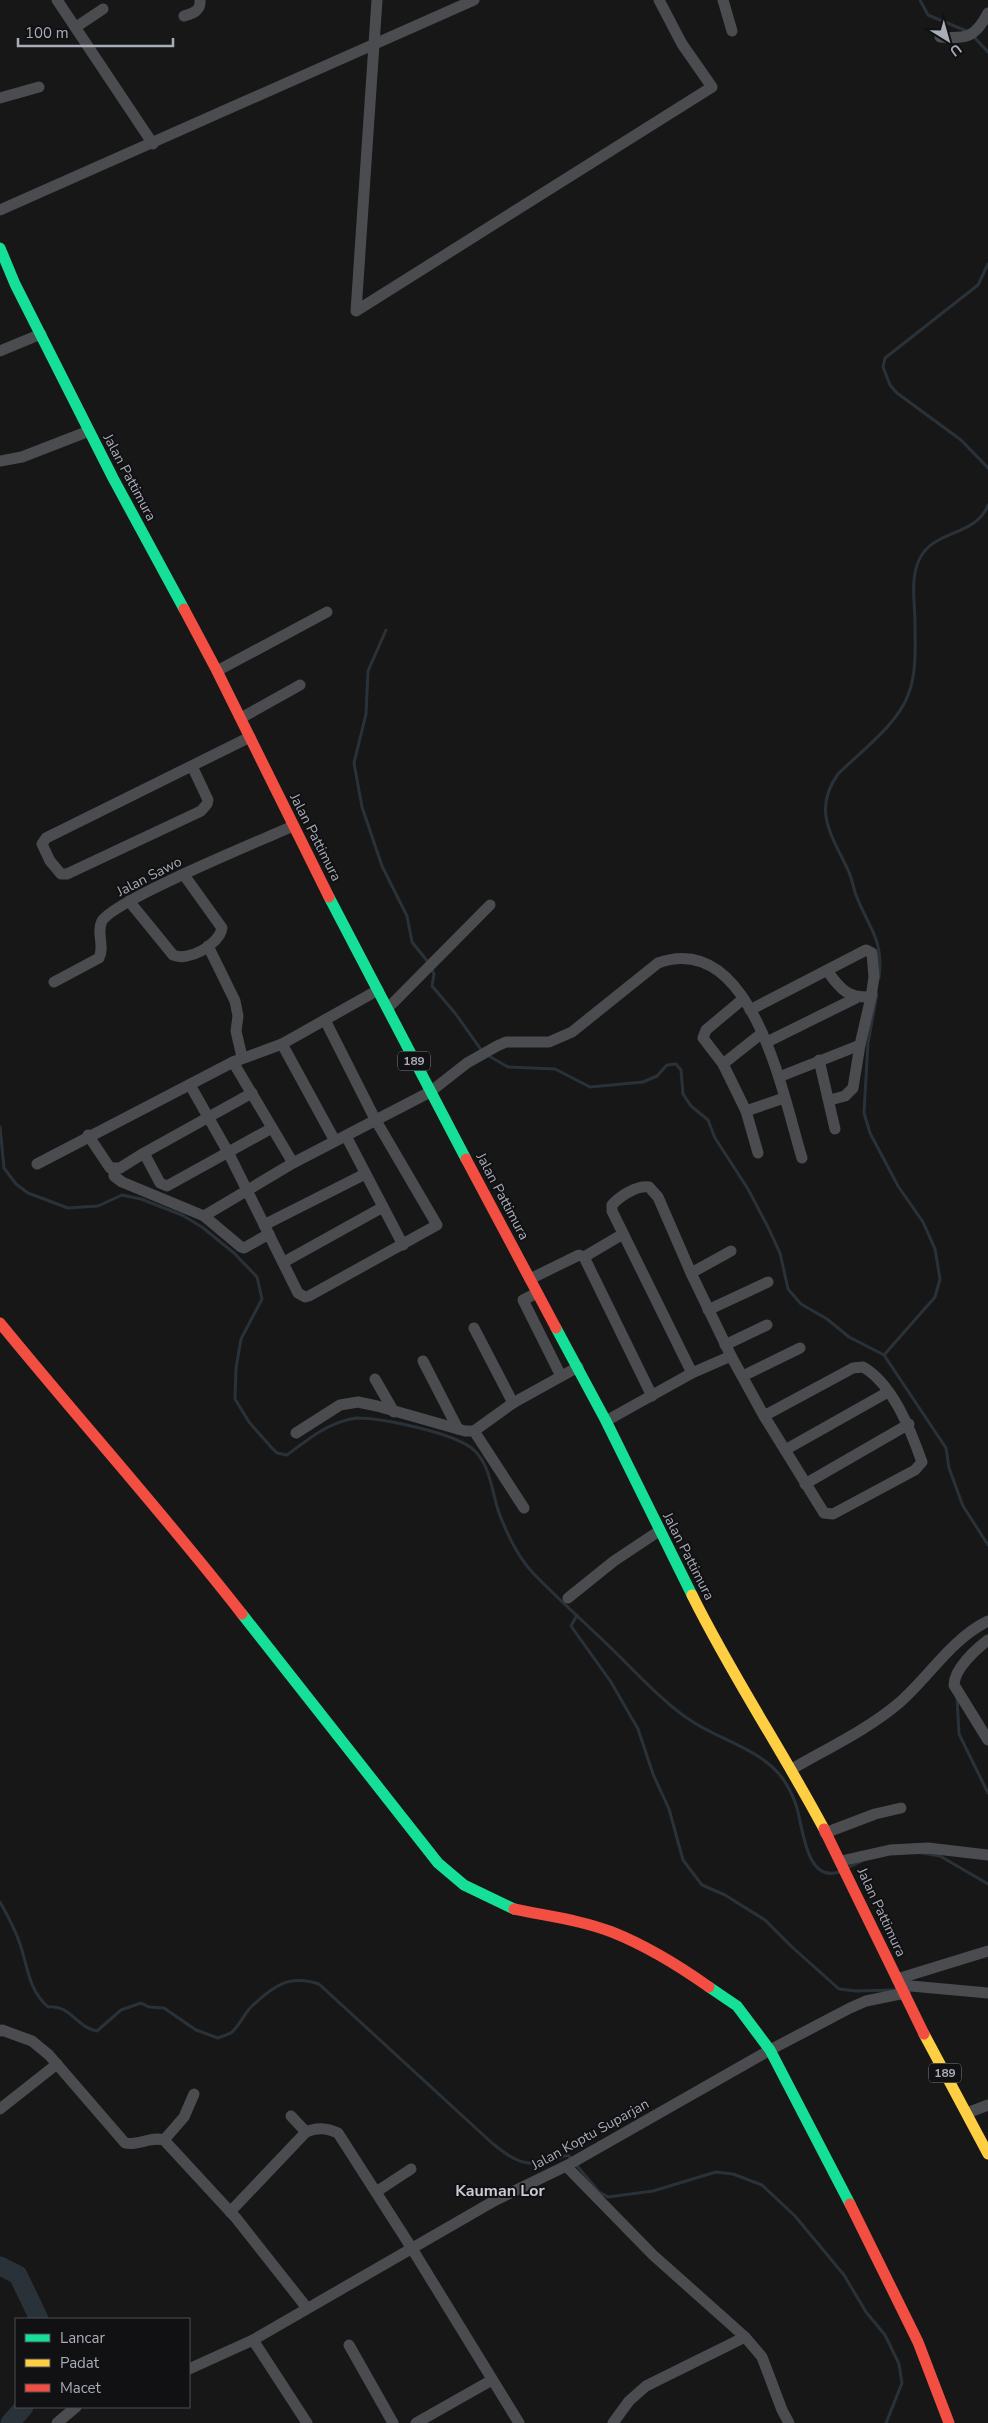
<svg xmlns="http://www.w3.org/2000/svg" width="988" height="2423" font-family="'Nunito Sans',sans-serif">
<rect width="100%" height="100%" fill="#171717"/>
<g fill="none" stroke-linecap="round" stroke-linejoin="round">
<g stroke="#2a3239" stroke-width="3">
<polyline points="920,0 928,15 969,32"/>
<polyline points="974,37 988,52"/>
<polyline points="988,264 978,285 885,358 883,367 890,385 897,393 961,440 988,468"/>
<polyline points="386,630 368,671 366,714 354,763 362,807 382,866 407,916 412,942 428,962"/>
<polyline points="431,968 434,974 432,986 455,1013 482,1051"/>
<path d="M879,978C884,939 869,929 856,895C853,887 852,878 848,870C832,836 812,810 838,774C859,753 898,724 908,695C917,673 915,647 915,624C915,602 910,580 919,560C933,529 976,537 988,505"/>
<polyline points="877,994 868,1043 864,1113 870,1133 898,1186 923,1222 935,1249 940,1279 935,1297 884,1355 946,1448 949,1468 963,1506 988,1545"/>
<polyline points="487,1055 508,1067 555,1069 590,1087 643,1082 657,1076 667,1065 676,1064 681,1070 683,1094 691,1106 708,1120 715,1138 748,1189 769,1229 780,1253 788,1289 801,1304 827,1319 849,1337 884,1355"/>
<path d="M0,1127L4,1168L16,1184L28,1193L68,1208L98,1206L122,1195L141,1199L182,1215L202,1227L234,1253L257,1277L262,1299L241,1339L236,1368L235,1399L249,1422L271,1447L277,1453L287,1455C308,1439 329,1422 356,1418C382,1418 457,1433 475,1451C490,1466 492,1491 498,1510C506,1532 516,1555 533,1573C557,1598 584,1622 609,1646C633,1669 665,1705 693,1722C721,1740 758,1749 780,1775C787,1784 792,1793 796,1805C803,1825 805,1883 839,1872"/>
<polyline points="577,1615 571,1626 611,1682 638,1729 653,1774 669,1809 683,1860 702,1885 725,1895 765,1920 792,1947 839,1989 856,1991 895,1990"/>
<polyline points="957,1697 959,1734 988,1793"/>
<polyline points="922,1853 940,1856 988,1884"/>
<polyline points="849,1867 862,1861"/>
<path d="M0,1902C8,1916 15,1929 20,1944C28,1967 28,1989 48,2007C70,2004 77,2028 97,2031L121,2010L141,2003L149,2007L164,2008L196,2030L218,2038C222,2036 228,2035 232,2032C240,2025 244,2014 251,2007C273,1986 289,1974 319,1984L492,2143C524,2169 530,2166 568,2155L599,2192L608,2197L653,2191L716,2172L733,2174L762,2185L795,2216L844,2275L866,2312L885,2335L899,2364L902,2383L886,2423"/>
</g>
<g stroke="#2a3239" stroke-width="19">
<polyline points="0,2266 18,2275 39,2319"/>
<polyline points="10,2423 24,2407"/>
</g>
<g stroke="#4b4c50" stroke-width="11">
<polyline points="57,0 153,144"/>
<polyline points="377,0 356,311 712,87 682,44 659,0"/>
<polyline points="723,0 732,31"/>
<path d="M184,16C193,13 201,11 200,0"/>
<polyline points="76,27 103,9"/>
<path d="M940,37C966,39 975,38 988,13"/>
<polyline points="0,98 39,87"/>
<polyline points="0,210 474,0"/>
<polyline points="0,351 41,334"/>
<polyline points="0,461 22,457 89,431"/>
<polyline points="217,671 327,612"/>
<polyline points="241,718 300,685"/>
<polyline points="192,766 208,800 207,804 201,811 67,874 61,874 50,861 42,844 46,838 250,737"/>
<path d="M129,901L173,955C188,962 219,945 222,928L184,875"/>
<polyline points="208,946 235,1001 238,1016 236,1031 242,1057"/>
<path d="M828,972C841,990 848,998 871,997L860,1045L853,1088L845,1096L830,1100"/>
<path d="M54,982L99,958C105,946 96,933 102,921C114,900 262,840 293,826"/>
<polyline points="743,999 706,1030 703,1038 723,1064 746,1111 784,1098"/>
<polyline points="388,1008 490,905"/>
<polyline points="750,1010 866,950 872,953 874,977 871,997"/>
<polyline points="767,1042 856,998"/>
<polyline points="282,1044 335,1141"/>
<polyline points="819,1060 835,1129"/>
<polyline points="233,1062 293,1163"/>
<polyline points="723,1064 762,1033"/>
<polyline points="779,1077 860,1045"/>
<polyline points="190,1085 228,1152 298,1293 305,1297 309,1296 437,1225 375,1119 325,1020"/>
<polyline points="746,1111 758,1153"/>
<polyline points="88,1135 110,1168 120,1168 144,1153 252,1093"/>
<polyline points="346,1136 403,1245"/>
<polyline points="144,1153 160,1183 167,1186 272,1128"/>
<polyline points="37,1164 233,1062 282,1044 378,990"/>
<polyline points="114,1168 114,1176 122,1182 204,1216 241,1247 244,1248 269,1234"/>
<path d="M204,1216L293,1163L430,1092L467,1063L497,1046L506,1042H549L572,1032L658,963C753,929 783,1097 802,1158"/>
<polyline points="264,1225 365,1174"/>
<polyline points="623,1234 584,1257 652,1396"/>
<polyline points="284,1262 383,1207"/>
<polyline points="691,1273 731,1251"/>
<polyline points="530,1279 579,1255 584,1257"/>
<polyline points="537,1293 523,1300 561,1376"/>
<polyline points="708,1310 768,1282"/>
<polyline points="474,1328 513,1403"/>
<polyline points="725,1345 767,1325"/>
<polyline points="423,1361 458,1429"/>
<path d="M692,1373L612,1211V1205C620,1196 637,1185 649,1187L658,1197L691,1273L731,1356"/>
<polyline points="743,1376 800,1348"/>
<polyline points="375,1379 394,1412"/>
<path d="M606,1421L692,1373L731,1356L764,1416L824,1513L833,1514L915,1470L922,1462C911,1431 893,1384 863,1367L853,1368L764,1416"/>
<polyline points="474,1431 524,1508"/>
<polyline points="296,1433 340,1405 358,1402 377,1406 465,1431 474,1431 513,1403 578,1367"/>
<polyline points="785,1450 888,1392"/>
<polyline points="805,1484 909,1424"/>
<polyline points="568,1598 614,1561 659,1531"/>
<path d="M988,1640C976,1649 954,1669 954,1685L988,1740"/>
<path d="M792,1769C828,1748 867,1730 899,1703C930,1676 950,1640 988,1621"/>
<polyline points="825,1833 875,1814 901,1808"/>
<polyline points="841,1861 890,1850 928,1848 988,1855"/>
<polyline points="897,1979 988,1951"/>
<polyline points="900,1985 988,1993"/>
<path d="M0,2031L2,2030L32,2041L49,2055L125,2143C138,2146 151,2136 164,2140L236,2218L307,2308"/>
<polyline points="0,2109 57,2064"/>
<polyline points="967,2113 988,2105"/>
<polyline points="291,2116 306,2132"/>
<polyline points="164,2140 184,2117 194,2094"/>
<polyline points="566,2166 653,2255 745,2337 762,2357 782,2410 789,2423"/>
<polyline points="376,2192 411,2169"/>
<path d="M230,2212L306,2132C317,2127 326,2128 338,2133L411,2247L519,2423"/>
<polyline points="253,2340 307,2423"/>
<polyline points="349,2345 393,2423"/>
<polyline points="189,2369 253,2340 494,2201 568,2165 770,2050 850,2008 866,2001 905,1993"/>
<polyline points="57,2423 76,2407"/>
<polyline points="416,2423 492,2380"/>
<polyline points="613,2423 629,2401 646,2386 745,2337"/>
</g>
<g stroke="#16e098" stroke-width="11">
<polyline points="0,248 15,284 113,478 184,609"/>
<polyline points="329,897 466,1159"/>
<polyline points="556,1328 606,1421 692,1595"/>
<polyline points="242,1614 438,1863 464,1885 514,1909"/>
<polyline points="709,1987 737,2006 770,2050 850,2204"/>
</g>
<g stroke="#ffcf43" stroke-width="11">
<path d="M692,1595C732,1676 782,1750 824,1829"/>
<polyline points="924,2034 988,2154"/>
</g>
<g stroke="#f24e42" stroke-width="11">
<polyline points="184,609 217,671 329,897"/>
<polyline points="466,1159 556,1328"/>
<path d="M0,1323C80,1421 164,1514 242,1614"/>
<polyline points="824,1829 924,2034"/>
<path d="M514,1909C547,1916 581,1920 612,1932C647,1946 678,1965 709,1987"/>
<polyline points="850,2204 918,2342 949,2423"/>
</g>
</g>
<g text-anchor="middle" stroke-width="4" stroke-linejoin="round" paint-order="stroke">
<g fill="#111113" stroke="#7b7e86" stroke-width="1">
<rect x="398" y="1051.5" width="32" height="19" rx="4"/>
<rect x="929" y="2063.5" width="32" height="19" rx="4"/>
</g>
<g font-size="12" font-weight="bold" fill="#a8adb8">
<text x="414" y="1065">189</text>
<text x="945" y="2077">189</text>
</g>
<g font-size="14" fill="#a8adb8" stroke="#111113">
<text transform="translate(130 477) rotate(62)" y="5">Jalan Pattimura</text>
<text transform="translate(316 837) rotate(63)" y="5">Jalan Pattimura</text>
<text transform="translate(149 876) rotate(-27)" y="5">Jalan Sawo</text>
<text transform="translate(503 1196) rotate(62)" y="5">Jalan Pattimura</text>
<text transform="translate(689 1556) rotate(63)" y="5">Jalan Pattimura</text>
<text transform="translate(882 1912) rotate(65)" y="5">Jalan Pattimura</text>
<text transform="translate(590 2134) rotate(-29)" y="5">Jalan Koptu Suparjan</text>
</g>
<g font-size="16" font-weight="bold" fill="#c9ccd4" stroke="#111113">
<text x="500" y="2196">Kauman Lor</text>
</g>
</g>
<rect x="15" y="2318" width="175" height="90" fill="#111113" stroke="#4d4f55"/>
<rect x="25" y="2334" width="25" height="8" fill="#16e098" stroke="#4d4f55"/>
<text x="60" y="2343" font-size="15" fill="#a8adb8">Lancar</text>
<rect x="25" y="2359" width="25" height="8" fill="#ffcf43" stroke="#4d4f55"/>
<text x="60" y="2368" font-size="15" fill="#a8adb8">Padat</text>
<rect x="25" y="2384" width="25" height="8" fill="#f24e42" stroke="#4d4f55"/>
<text x="60" y="2393" font-size="15" fill="#a8adb8">Macet</text>
<g transform="translate(948 40) rotate(143)" stroke="#111113" stroke-width="4" paint-order="stroke">
<path d="M0-4L9 19L0 12L-9 19Z" fill="#a8adb8"/>
<text y="-8" font-size="14" font-weight="bold" text-anchor="middle" fill="#a8adb8">U</text>
</g>
<path d="M18 38v8h155v-8" fill="none" stroke="#a8adb8" stroke-width="2.5"/>
<text x="25" y="38" font-size="15" fill="#a8adb8" stroke="#111113" stroke-width="4" paint-order="stroke">100 m</text>
</svg>
